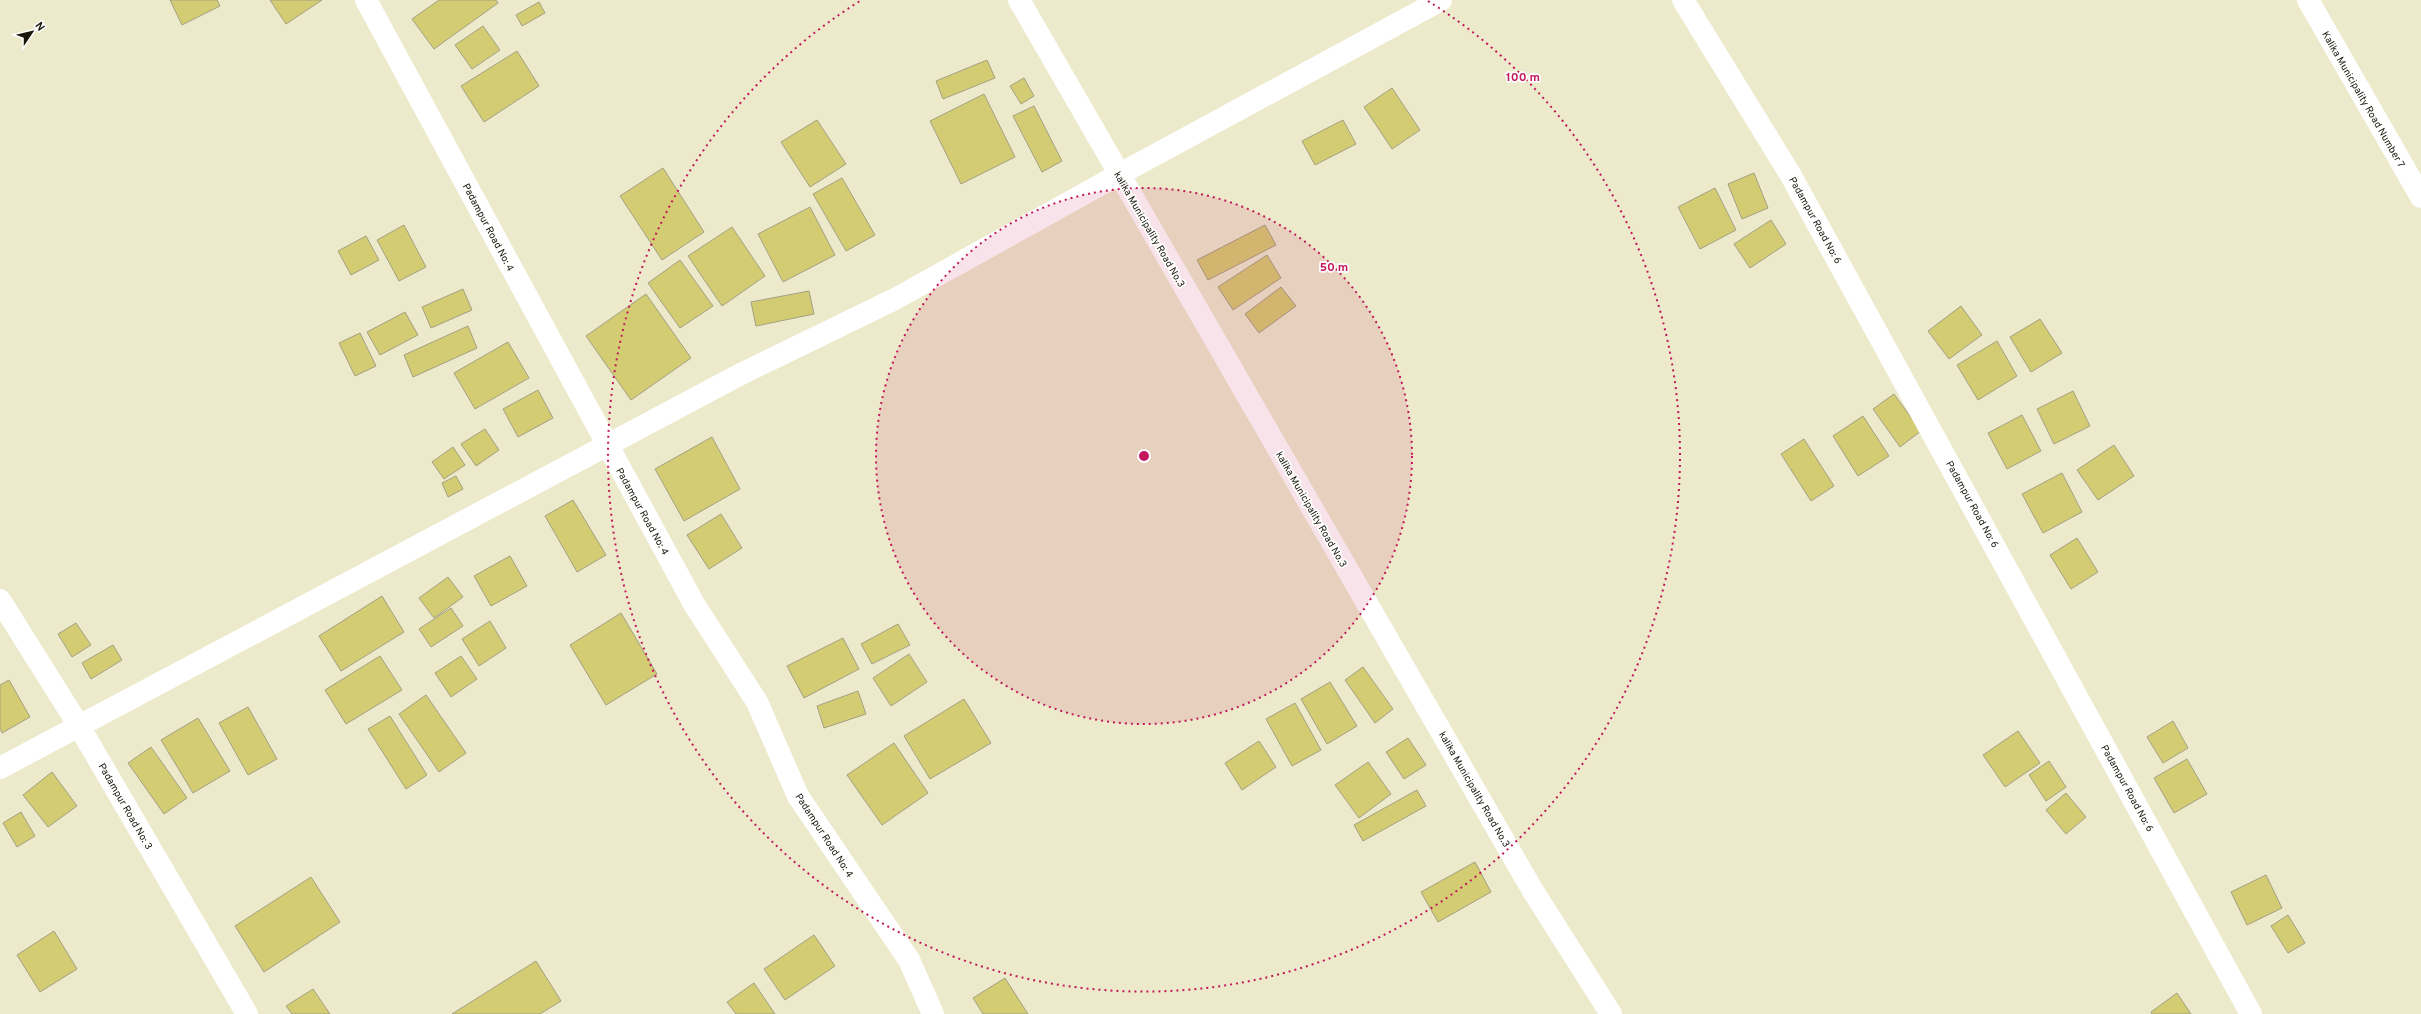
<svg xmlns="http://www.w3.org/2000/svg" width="2421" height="1014" font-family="Overpass,sans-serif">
<rect width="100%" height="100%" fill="#eceacb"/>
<g fill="#d4cc73" stroke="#a3a084">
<polygon points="170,0 217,0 220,6 182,25"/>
<polygon points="270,0 322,0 286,24"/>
<polygon points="439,0 496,0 498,3 434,49 412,19"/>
<polygon points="539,2 545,13 522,26 516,15"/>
<polygon points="483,26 500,50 472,69 455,45"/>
<polygon points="517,51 539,86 484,122 461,86"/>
<polygon points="987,60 995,78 943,99 936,81"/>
<polygon points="1024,78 1034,96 1021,104 1010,86"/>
<polygon points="1392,88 1420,130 1392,149 1364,107"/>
<polygon points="984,94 1015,157 961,184 930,121"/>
<polygon points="1034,106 1062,161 1042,172 1013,116"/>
<polygon points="817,120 846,164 810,187 781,142"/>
<polygon points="1343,120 1356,144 1315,165 1302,141"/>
<polygon points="663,168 704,232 662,260 620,196"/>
<polygon points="1754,173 1768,208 1742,219 1728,184"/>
<polygon points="842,178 875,235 846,251 813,194"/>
<polygon points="1715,188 1736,230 1700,249 1678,207"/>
<polygon points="810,207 835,255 783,282 758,234"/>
<polygon points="1771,220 1786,244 1750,268 1734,244"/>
<polygon points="404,225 426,267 399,281 377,240"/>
<polygon points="1265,225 1276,245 1208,280 1197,260"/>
<polygon points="732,227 765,276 722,306 688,256"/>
<polygon points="366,236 379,260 351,275 338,251"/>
<polygon points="1267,255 1281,278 1233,310 1218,287"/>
<polygon points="680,260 713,306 680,328 648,283"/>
<polygon points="1281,287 1296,306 1259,333 1245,314"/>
<polygon points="463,289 472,310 431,328 422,307"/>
<polygon points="809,291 814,314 756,326 751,302"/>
<polygon points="646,294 691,358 631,400 586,336"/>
<polygon points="1961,306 1982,335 1949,359 1928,331"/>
<polygon points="405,312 418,335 380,355 367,332"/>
<polygon points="2040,319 2062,353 2031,372 2010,337"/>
<polygon points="468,326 477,348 413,377 404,355"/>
<polygon points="360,333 376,366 355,376 339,343"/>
<polygon points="1997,341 2017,376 1978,400 1957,365"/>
<polygon points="508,342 529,378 475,409 454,373"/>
<polygon points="538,390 553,418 518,437 503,409"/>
<polygon points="2073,391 2090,426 2054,444 2037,409"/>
<polygon points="1894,394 1921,431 1900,447 1873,409"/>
<polygon points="2022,415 2041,451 2007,469 1988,433"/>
<polygon points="1863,416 1889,456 1858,476 1833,436"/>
<polygon points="485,429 499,450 476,466 461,444"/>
<polygon points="712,437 740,489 684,521 655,469"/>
<polygon points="1804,439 1834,486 1811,501 1781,454"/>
<polygon points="2114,445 2134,476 2098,500 2077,470"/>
<polygon points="453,447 465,465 444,479 432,462"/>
<polygon points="2062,473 2082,512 2043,533 2022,494"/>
<polygon points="456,476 463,489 448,497 442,483"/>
<polygon points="573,500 606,555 577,572 545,516"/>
<polygon points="721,514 742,548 709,569 687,535"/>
<polygon points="2077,538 2098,572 2071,589 2050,555"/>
<polygon points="510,556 527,586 491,606 474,576"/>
<polygon points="448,577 463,597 434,618 419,598"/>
<polygon points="382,596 404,632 341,671 319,636"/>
<polygon points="451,608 463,626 431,647 419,629"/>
<polygon points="621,613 657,674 606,705 570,645"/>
<polygon points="490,621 506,648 479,666 462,639"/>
<polygon points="76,623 91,645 72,657 58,634"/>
<polygon points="898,624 910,645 872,664 861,644"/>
<polygon points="843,638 859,669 804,698 787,666"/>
<polygon points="113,645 122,660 91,679 82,663"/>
<polygon points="909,654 927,682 891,706 873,678"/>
<polygon points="380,656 402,690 346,724 325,690"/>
<polygon points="461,656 477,679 451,697 435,673"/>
<polygon points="1363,667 1393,709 1375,723 1345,680"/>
<polygon points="9,680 30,717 2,733 0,728 0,685"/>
<polygon points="1330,682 1357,726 1327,744 1301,699"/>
<polygon points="858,691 866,714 824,728 817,706"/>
<polygon points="426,695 466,753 439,772 399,714"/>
<polygon points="964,699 991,743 930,779 904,736"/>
<polygon points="1295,703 1321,750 1292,766 1266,719"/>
<polygon points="248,707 277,759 248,775 219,723"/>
<polygon points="390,716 427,775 406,789 368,729"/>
<polygon points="198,718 230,771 193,793 161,740"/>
<polygon points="2173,721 2188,748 2163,763 2147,737"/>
<polygon points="2018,731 2040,763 2005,787 1983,755"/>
<polygon points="1408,738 1426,765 1404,779 1386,752"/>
<polygon points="1259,741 1276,767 1242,790 1225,763"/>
<polygon points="894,743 928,793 882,825 847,775"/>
<polygon points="151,747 187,798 164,814 128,763"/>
<polygon points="2187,759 2207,794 2174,813 2154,778"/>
<polygon points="2049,761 2066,787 2046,801 2029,775"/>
<polygon points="1368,762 1391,794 1359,818 1335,785"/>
<polygon points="52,772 77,806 48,827 23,795"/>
<polygon points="1417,790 1426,806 1363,841 1354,825"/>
<polygon points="2066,793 2086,817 2066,834 2046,810"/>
<polygon points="21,812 35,836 17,847 3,823"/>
<polygon points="1475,862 1491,892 1438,922 1421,892"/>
<polygon points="2266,875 2282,908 2247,925 2231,892"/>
<polygon points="311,877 340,922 264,972 235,926"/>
<polygon points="2288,915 2305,943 2288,953 2271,926"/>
<polygon points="54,931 77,969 40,992 17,955"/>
<polygon points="814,935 835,966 785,1000 764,969"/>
<polygon points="536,961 561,1001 540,1014 452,1014"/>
<polygon points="1005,978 1028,1014 983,1014 973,998"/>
<polygon points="754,983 775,1014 736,1014 727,1002"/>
<polygon points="313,989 330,1014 292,1014 286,1006"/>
<polygon points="2177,993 2191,1014 2152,1014 2151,1012"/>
</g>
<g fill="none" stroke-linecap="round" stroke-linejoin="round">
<g stroke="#fff" stroke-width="22">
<polyline points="366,0 694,604 757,702 798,796 909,960 933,1014"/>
<polyline points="1019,0 1533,891 1611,1014"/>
<polyline points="1683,0 1790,174 2251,1014"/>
<polyline points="2308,0 2421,197"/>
<polyline points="0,600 79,726 247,1014"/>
<polyline points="0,768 739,375 895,299 1118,175 1441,0"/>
</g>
</g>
<circle cx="1144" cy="456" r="268" fill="#c2185b" fill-opacity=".12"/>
<g fill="none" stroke="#c2185b" stroke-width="2" stroke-dasharray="2 4">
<circle cx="1144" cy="456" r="268"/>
<path d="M1428 1A536 536 0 1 1 860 1"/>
</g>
<g text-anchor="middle" stroke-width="3.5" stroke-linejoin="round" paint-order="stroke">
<g font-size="10" fill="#18170c" stroke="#fff">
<text transform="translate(2364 99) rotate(60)" y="4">Kalika Municipality Road Number 7</text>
<text transform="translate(1816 220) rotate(61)" y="4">Padampur Road No: 6</text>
<text transform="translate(489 227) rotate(62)" y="4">Padampur Road No: 4</text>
<text transform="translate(1150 229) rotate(60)" y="4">kalika Municipality Road No.3</text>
<text transform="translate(1973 504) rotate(61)" y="4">Padampur Road No: 6</text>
<text transform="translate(1312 509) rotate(60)" y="4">kalika Municipality Road No.3</text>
<text transform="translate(643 511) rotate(61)" y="4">Padampur Road No: 4</text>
<text transform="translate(2128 788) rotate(61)" y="4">Padampur Road No: 6</text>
<text transform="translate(1475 789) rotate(60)" y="4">kalika Municipality Road No.3</text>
<text transform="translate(126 806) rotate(60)" y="4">Padampur Road No: 3</text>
<text transform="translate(825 835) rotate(57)" y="4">Padampur Road No: 4</text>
</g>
</g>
<circle cx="1144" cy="456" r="6" fill="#c2185b" stroke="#fff" stroke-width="2"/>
<g font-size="12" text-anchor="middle" font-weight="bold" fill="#c2185b" stroke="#fff" stroke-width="3.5" stroke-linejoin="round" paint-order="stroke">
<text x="1523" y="81">100 m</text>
<text x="1334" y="271">50 m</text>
</g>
<g transform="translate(32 32) rotate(55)" stroke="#ffffff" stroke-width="3" paint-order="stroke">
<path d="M0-3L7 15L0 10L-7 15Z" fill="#18170c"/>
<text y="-6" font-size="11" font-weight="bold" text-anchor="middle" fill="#18170c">N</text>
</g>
</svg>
